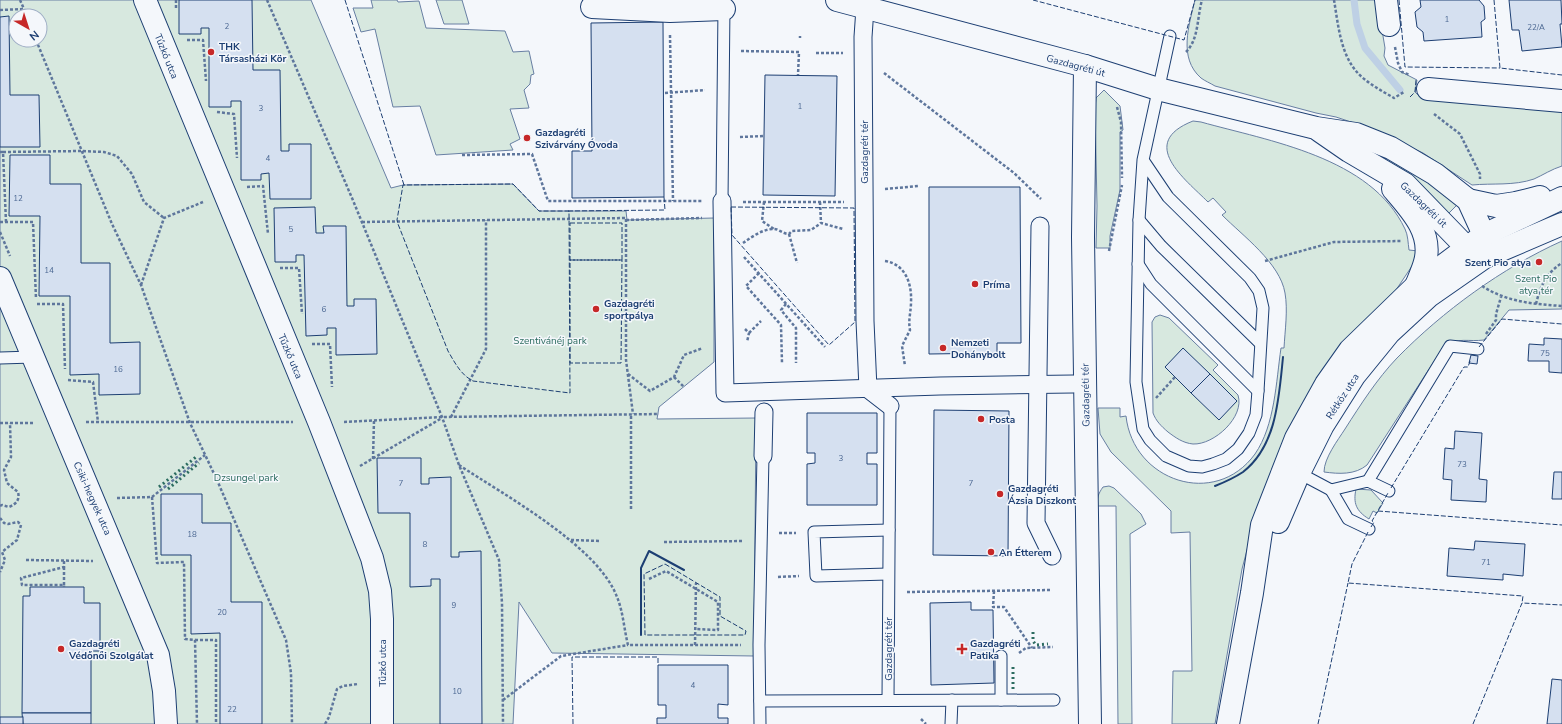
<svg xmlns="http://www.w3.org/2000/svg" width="1562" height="724" font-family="'Nunito Sans',sans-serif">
<rect width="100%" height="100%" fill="#f4f7fb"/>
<g fill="#d7e8df" stroke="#687fa3" fill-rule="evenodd">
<path d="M0,0H311L391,188L403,185L513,184L539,211H626L627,220L714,218V362L659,407L657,419L756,418L754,656L552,653L519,602L513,724H0ZM16,16H40V40H16Z"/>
<polygon points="371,0 397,0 398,2 419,1 426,28 505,31 513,52 529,51 534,74 531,75 530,84 524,90 529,108 510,109 520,139 510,144 513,150 436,155 420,106 393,107 375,29 361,32 353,8 373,8"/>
<polygon points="436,0 462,0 469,24 444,24"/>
<path d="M1195,0H1377L1385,48L1384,56L1388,65L1417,80L1415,92L1421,98L1562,110V166C1552,169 1543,175 1534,179C1514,186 1492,183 1472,185L1423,153L1375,130L1336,117L1316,113L1215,86C1210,83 1205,81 1201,78C1178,58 1189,25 1195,0Z"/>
<polygon points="1104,90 1120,106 1123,130 1120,132 1120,190 1110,236 1110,248 1096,248 1097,206 1095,108 1096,98"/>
<path d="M1193,121L1201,122C1269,141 1371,157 1405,229C1408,235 1408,243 1409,250L1418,251L1414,263L1394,293L1251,535L1242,569L1215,724H1172L1173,671H1192L1190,532L1171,533V511L1111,452L1100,434L1098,408H1120V417L1126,416C1133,481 1215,509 1255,454C1275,425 1276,382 1281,348H1284C1285,330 1288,310 1285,293C1280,263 1243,236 1222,215L1226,212L1213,198L1208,202C1185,179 1137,143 1193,121Z"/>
<polygon points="1386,156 1423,176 1457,205 1447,215 1403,173 1385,159"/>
<path d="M1562,241V309L1509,310L1484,340C1469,342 1457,337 1444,346L1367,465C1355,475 1339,474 1324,472C1324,458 1338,440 1345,429C1361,404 1377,379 1397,358C1443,311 1502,268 1562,241Z"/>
<path d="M1160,315L1169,318L1218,365L1213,370L1238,395C1245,417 1214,445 1193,444C1183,443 1176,438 1168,432C1161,426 1156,421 1153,413L1152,322L1155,317Z"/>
<path d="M1109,486L1114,488L1141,514L1146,524L1130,534L1132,724H1118L1116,506H1097C1097,498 1098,494 1103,487Z"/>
<path d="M1356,489L1371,490L1383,503L1377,513L1373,511L1369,519C1356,511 1353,503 1356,489Z"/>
</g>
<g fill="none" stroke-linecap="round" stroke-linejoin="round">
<polyline stroke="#bed0e5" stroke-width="7" points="1354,0 1357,24 1365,48 1400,90"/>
</g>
<g fill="#d5e0f0" stroke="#1d3f73">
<polygon points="179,0 252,0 253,70 280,70 281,151 289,151 289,144 311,144 311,199 270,199 269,173 261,174 261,180 241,180 241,101 231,101 231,107 209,107 209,28 201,28 201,34 179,34"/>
<polygon points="1420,0 1479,0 1484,6 1485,19 1481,22 1482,37 1424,41 1423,32 1417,27 1415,12 1421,7"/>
<polygon points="1509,0 1561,0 1562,24 1560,24 1562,47 1522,51 1519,30 1512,30"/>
<polygon points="9,16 10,95 39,95 40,147 0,147 0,17"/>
<polygon points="663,22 664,197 572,198 572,151 592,151 591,23"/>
<polygon points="765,75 837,76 835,196 763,195"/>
<polygon points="10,155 50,155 50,184 81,184 81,263 110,263 110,343 140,342 140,394 99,395 99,374 70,375 70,296 39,296 40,216 9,216"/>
<polygon points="929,187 1020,187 1021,343 997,343 997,353 929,354"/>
<polygon points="315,207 316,233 324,233 323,226 346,226 347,306 354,306 354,299 376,299 377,354 336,355 336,328 327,328 327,335 306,336 304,255 296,255 296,262 275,262 274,208"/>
<polygon points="1544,338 1562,339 1562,373 1549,372 1549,361 1528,361 1529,344 1544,345"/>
<polygon points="1183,348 1210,374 1191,393 1165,367"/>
<polygon points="1471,355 1478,356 1477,364 1469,363"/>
<polygon points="1210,374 1237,401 1219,420 1191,393"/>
<polygon points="934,410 1009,411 1008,556 933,555"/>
<polygon points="807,413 877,413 877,453 867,453 867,464 877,464 877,505 807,505 807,464 815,463 815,453 807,453"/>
<polygon points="1455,431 1482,433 1479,479 1487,480 1486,502 1451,500 1452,480 1443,479 1445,448 1454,449"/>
<polygon points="377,458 421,458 421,484 429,484 429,478 451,477 451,557 459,557 459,552 481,551 482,724 440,724 440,579 431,579 431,586 410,587 410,513 378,513"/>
<polygon points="1554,472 1562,472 1562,499 1552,499"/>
<polygon points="161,494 202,494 202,523 231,523 231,602 262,602 262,724 220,724 220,633 191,634 191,555 161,555"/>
<polygon points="1475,541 1525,544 1523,576 1503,574 1503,580 1447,576 1449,548 1474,550"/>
<polygon points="30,587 84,587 84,603 100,603 100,651 91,651 91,713 22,713 23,596 30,596"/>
<polygon points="971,602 971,610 993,610 994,683 931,685 930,603"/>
<polygon points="658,665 728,665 728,705 718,704 718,718 728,718 728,724 657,724 657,718 666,718 666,705 658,705"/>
<polygon points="1552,679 1562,680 1562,724 1547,724"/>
<polygon points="22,713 91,713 91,724 23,724"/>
<rect x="0" y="717" width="23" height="7"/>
</g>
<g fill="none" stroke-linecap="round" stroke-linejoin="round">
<g stroke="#1d3f73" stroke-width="13">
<g id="service">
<polyline points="1143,160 1168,197 1250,278 1259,291 1263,308 1258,391 1256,415 1249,433 1238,449 1226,459 1213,464 1202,467 1189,466 1166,456 1150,440 1143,429 1136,382 1139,220 1143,160 1170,36"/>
<polyline points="722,201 724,6"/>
<polyline points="1139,220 1161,246 1260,343"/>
<polyline points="1138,264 1151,284 1258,391"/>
<polyline points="0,358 33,357"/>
<polyline points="1299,473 1331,490 1368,481 1389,491"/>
<polyline points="1368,481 1450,346 1478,349"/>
<polyline points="1331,490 1348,519 1369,529"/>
<polyline points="888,574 816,576 814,532 889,530"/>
<polyline points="1001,656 1001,700"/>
<polyline points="888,700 890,406"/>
<polyline points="760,701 1054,700"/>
<polyline points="760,724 759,645 763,456"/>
<polyline points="951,724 952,700"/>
</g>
</g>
<g stroke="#1d3f73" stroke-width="19">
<g id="pedestrian">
<polyline points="865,8 863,37 865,321 868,389 890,406"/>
<polyline points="722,201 725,393 940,386 1073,384"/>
<polyline points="1040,226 1036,523 1052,556"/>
<polyline points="763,456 764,412"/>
</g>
</g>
<g stroke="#1d3f73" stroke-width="24">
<g id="minor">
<polyline points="145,0 319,422 372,558 380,591 382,619 382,724"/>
<polyline points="1386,0 1389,25"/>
<polyline points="592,7 670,11 724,9"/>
<polyline points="1085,66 1083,237 1090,724"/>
<polyline points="1428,89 1562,101"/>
<polyline points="0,278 158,655 164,691 166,724"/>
</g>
</g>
<g stroke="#1d3f73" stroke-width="24">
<g id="tertiary">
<polyline points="837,0 1085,66 1158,89 1316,128 1356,134 1391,148 1435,174 1468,200 1484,235 1485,257"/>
<polyline points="1320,131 1349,151 1405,184 1466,247 1478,253"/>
<path d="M1393,189C1411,210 1433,233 1425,262C1423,270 1419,278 1416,286"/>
<polyline points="1468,200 1496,206 1516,203 1540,197"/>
<polyline points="1278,522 1299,473 1323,425 1354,376 1389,333 1429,296 1485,257 1562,224"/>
<polyline points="1228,724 1252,593 1262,525 1296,438 1326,384 1350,350 1416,286 1484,235 1562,198"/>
</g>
</g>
<g stroke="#5e769c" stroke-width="2.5" stroke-dasharray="3 2" stroke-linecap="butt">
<polyline points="20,0 27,16"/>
<polyline points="176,0 176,9"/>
<polyline points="267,0 352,198 442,417 459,465 499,560 502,603 503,724"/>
<path d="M1334,0C1338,23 1340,52 1356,71C1365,82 1382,91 1394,98L1404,92"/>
<polyline points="0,10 24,9"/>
<polyline points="670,35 673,201"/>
<polyline points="800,38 800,36"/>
<polyline points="36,40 112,224 141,285 190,423 217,480 286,640 291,673 292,724"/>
<polyline points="187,40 203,40 206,81"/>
<polyline points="1395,47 1398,63 1402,72 1410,75"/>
<polyline points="741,51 799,52 798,75"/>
<path d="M1186,52C1199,39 1197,17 1202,0"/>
<polyline points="816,53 843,53"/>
<polyline points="884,73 1014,173 1041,199"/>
<polyline points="665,93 705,90"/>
<polyline points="1117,107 1121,122 1122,178"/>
<polyline points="217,112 234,114 237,158"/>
<polyline points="1434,114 1460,134 1480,174 1480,179"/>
<polyline points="740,137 764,136"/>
<polyline points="0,152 3,152 6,222"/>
<polyline points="3,152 82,151 104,152 117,156 132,174 144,202 164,218"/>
<polyline points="462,155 532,154 548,201 702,201"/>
<polyline points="247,187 263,186 268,234"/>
<polyline points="885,189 919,186"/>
<polyline points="743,202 844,202"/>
<polyline points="764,202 762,221 774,229"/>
<polyline points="820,202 821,223"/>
<polyline points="626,220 702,218"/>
<polyline points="0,222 33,222 36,299"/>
<polyline points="362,222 626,218 626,360 633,414"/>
<polyline points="0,232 10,256"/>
<polyline points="789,234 797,263"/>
<path d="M743,243C752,237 762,229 774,229C779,229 783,234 789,234L792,231L811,230L821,223L843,229"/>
<polyline points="1109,251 1122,185"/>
<polyline points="744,257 825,347"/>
<path d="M885,261C905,264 912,283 911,302C911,312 908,320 910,330L902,346L905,366"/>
<polyline points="1265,261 1334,242 1401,241"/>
<polyline points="280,268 299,268 302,314"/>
<polyline points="759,273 746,286 781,325 782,363"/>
<polyline points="141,285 164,218 203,202"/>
<path d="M1482,286C1507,302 1533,304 1562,306"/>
<polyline points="37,304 63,304 65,369"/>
<polyline points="786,304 781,310 796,328 796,363"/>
<path d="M1536,304C1540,287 1546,273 1562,263"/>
<polyline points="745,329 749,333 747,342"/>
<polyline points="749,333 761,321"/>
<polyline points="1486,334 1496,320 1496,314 1501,297"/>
<polyline points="312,344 330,344 332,387"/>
<polyline points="628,374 650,391 674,377 684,355 703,348"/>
<polyline points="674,377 684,387"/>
<polyline points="68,380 93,382 98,422"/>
<polyline points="1156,398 1175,377"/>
<polyline points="451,417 486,349 486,220"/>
<polyline points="86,422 293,422"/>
<polyline points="344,422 442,417 659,414"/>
<polyline points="0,423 35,423"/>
<polyline points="373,459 374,420"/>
<path d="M459,465C504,495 598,546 617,597C623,611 624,629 628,645H741"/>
<polyline points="360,466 442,418"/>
<polyline points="152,497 205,455"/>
<polyline points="117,498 152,497 157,563 184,562 185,639 195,640 197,724"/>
<path d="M0,506L2,505L9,507C16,504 20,500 18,492L7,483L4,470L11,457L10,423"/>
<polyline points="631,509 631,414"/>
<polyline points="0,518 4,523 8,524 18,522 21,525 17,540 2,552 5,560 0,572"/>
<polyline points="779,533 796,533"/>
<polyline points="571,540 600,541"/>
<polyline points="664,542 744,541"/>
<polyline points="26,560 93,561"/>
<polyline points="64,561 64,567 21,578 22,585 64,585 64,587"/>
<polyline points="64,567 64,585"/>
<polyline points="778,577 799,576"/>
<polyline points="649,579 666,571 718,602 718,630 695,629"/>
<polyline points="994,591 993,607 1004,607 1032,648"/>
<polyline points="907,592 1052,590"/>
<polyline points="195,640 216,640 216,724"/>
<polyline points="695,645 696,583"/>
<polyline points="1019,653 1026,648 1053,647"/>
<polyline points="503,700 561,656 628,645"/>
<polyline points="921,719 926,724"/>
<polyline points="325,724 329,717 337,689 343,686 358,684"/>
</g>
<use href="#service" stroke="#f4f7fb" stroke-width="11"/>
<use href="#pedestrian" stroke="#f4f7fb" stroke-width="17"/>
<use href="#minor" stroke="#f4f7fb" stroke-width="22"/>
<use href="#tertiary" stroke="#f4f7fb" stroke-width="22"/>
<g stroke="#2c6c60" stroke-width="3" stroke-dasharray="2 3" stroke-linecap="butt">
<polyline points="159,487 196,457"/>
<polyline points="168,489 199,463"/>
<polyline points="1033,632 1033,641 1036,645 1048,644"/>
<polyline points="1013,689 1013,667"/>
</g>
<g stroke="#1d3f73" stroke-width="1" stroke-dasharray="5 2" stroke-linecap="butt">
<polyline points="345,0 404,185"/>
<polyline points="1033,0 1184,40 1195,0"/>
<polyline points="1399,0 1405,67 1500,68"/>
<polyline points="1494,0 1500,68 1562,75"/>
<polyline points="1410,97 1415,92 1416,80"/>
<path d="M513,184L539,211H569L570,393L473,381C461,375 455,363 448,351L398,224L397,220L403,185Z"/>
<polygon points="731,207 854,208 855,322 829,345 732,235"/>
<polyline points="568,211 665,210 664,197"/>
<rect x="570" y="223" width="52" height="37"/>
<polygon points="570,260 622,260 621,363 570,363"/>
<polyline points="1479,347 1502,319 1562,324"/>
<polyline points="1391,488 1464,367 1468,367 1470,361"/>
<polyline points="1378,511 1562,525"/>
<polyline points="1371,527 1374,522 1372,521 1388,493"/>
<polyline points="1368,532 1352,564 1348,583 1523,596 1522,603"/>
<polygon points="665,564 720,597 720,616 746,631 745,635 645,635 644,574"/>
<polyline points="573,724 572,657 658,657 658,665"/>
<polyline points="1318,724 1348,583"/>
<polyline points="1473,724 1522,603 1562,605"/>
</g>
<g stroke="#1d3f73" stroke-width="2">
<path d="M1215,486C1225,482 1234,478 1243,472C1277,446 1279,396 1283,357"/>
<polyline points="641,635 641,568 649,551 684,570"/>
</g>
</g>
<g fill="#c62828" stroke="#f4f7fb" stroke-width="1.5">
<circle cx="211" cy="52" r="4"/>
<circle cx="527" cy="138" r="4"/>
<circle cx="1539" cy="262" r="4"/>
<circle cx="975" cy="284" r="4"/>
<circle cx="596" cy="309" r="4"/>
<circle cx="943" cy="348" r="4"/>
<circle cx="981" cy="419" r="4"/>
<circle cx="1000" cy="494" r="4"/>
<circle cx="991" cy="552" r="4"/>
<circle cx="61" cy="649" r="4"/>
<path d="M960 643h4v4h4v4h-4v4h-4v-4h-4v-4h4z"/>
</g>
<g text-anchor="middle" stroke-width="3" stroke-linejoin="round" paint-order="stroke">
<g font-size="8" fill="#4b6792">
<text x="1447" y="22">1</text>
<text x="227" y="29">2</text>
<text x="1536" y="30">22/A</text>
<text x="800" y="109">1</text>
<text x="261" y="111">3</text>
<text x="268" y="161">4</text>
<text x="18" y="201">12</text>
<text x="291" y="232">5</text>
<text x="49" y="273">14</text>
<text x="324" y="312">6</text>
<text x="1545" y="356">75</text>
<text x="118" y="372">16</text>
<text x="841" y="461">3</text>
<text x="1462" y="467">73</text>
<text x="401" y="486">7</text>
<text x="971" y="486">7</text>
<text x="192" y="537">18</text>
<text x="425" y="547">8</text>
<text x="1486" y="565">71</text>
<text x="454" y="608">9</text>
<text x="222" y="615">20</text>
<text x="693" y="688">4</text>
<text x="457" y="694">10</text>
<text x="232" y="712">22</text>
</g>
<g font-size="10" font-weight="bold" fill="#1d3f73" stroke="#f4f7fb" text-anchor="start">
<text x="219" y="50">THK<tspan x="219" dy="12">Társasházi Kör</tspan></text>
<text x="535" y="136">Gazdagréti<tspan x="535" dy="12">Szivárvány Óvoda</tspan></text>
<text x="1531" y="266" text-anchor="end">Szent Pio atya</text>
<text x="983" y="288">Príma</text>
<text x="604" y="307">Gazdagréti<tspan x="604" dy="12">sportpálya</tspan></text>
<text x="951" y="346">Nemzeti<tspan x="951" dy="12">Dohánybolt</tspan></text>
<text x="989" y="423">Posta</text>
<text x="1008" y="492">Gazdagréti<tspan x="1008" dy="12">Ázsia Diszkont</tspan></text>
<text x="999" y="556">An Étterem</text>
<text x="69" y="647">Gazdagréti<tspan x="69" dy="12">Védőnői Szolgálat</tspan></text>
<text x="970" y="647">Gazdagréti<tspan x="970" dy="12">Patika</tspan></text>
</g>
<g font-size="10" fill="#1d3f73" stroke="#f4f7fb">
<text transform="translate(167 56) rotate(68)" y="4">Tűzkő utca</text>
<text transform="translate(1076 65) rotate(15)" y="4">Gazdagréti út</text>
<text transform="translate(864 152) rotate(-90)" y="4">Gazdagréti tér</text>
<text transform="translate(1424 204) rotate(44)" y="4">Gazdagréti út</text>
<text transform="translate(291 356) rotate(67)" y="4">Tűzkő utca</text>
<text transform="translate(1085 395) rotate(-91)" y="4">Gazdagréti tér</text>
<text transform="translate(1342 396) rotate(-57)" y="4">Rétköz utca</text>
<text transform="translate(93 498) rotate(66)" y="4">Csiki-hegyek utca</text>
<text transform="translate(888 649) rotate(-90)" y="4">Gazdagréti tér</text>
<text transform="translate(382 663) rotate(-90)" y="4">Tűzkő utca</text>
</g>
<g font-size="10" fill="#2c6c60" stroke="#f4f7fb">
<text x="1536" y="282">Szent Pio<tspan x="1536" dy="12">atya tér</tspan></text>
<text x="550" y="344">Szentivánéj park</text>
<text x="246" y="481">Dzsungel park</text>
</g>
</g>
<g transform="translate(28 28) rotate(141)"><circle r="19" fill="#f4f7fb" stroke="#9eadc5"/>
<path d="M0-3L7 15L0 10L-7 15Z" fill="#c62828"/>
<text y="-6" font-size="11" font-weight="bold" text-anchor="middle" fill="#1d3f73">N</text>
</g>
</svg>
